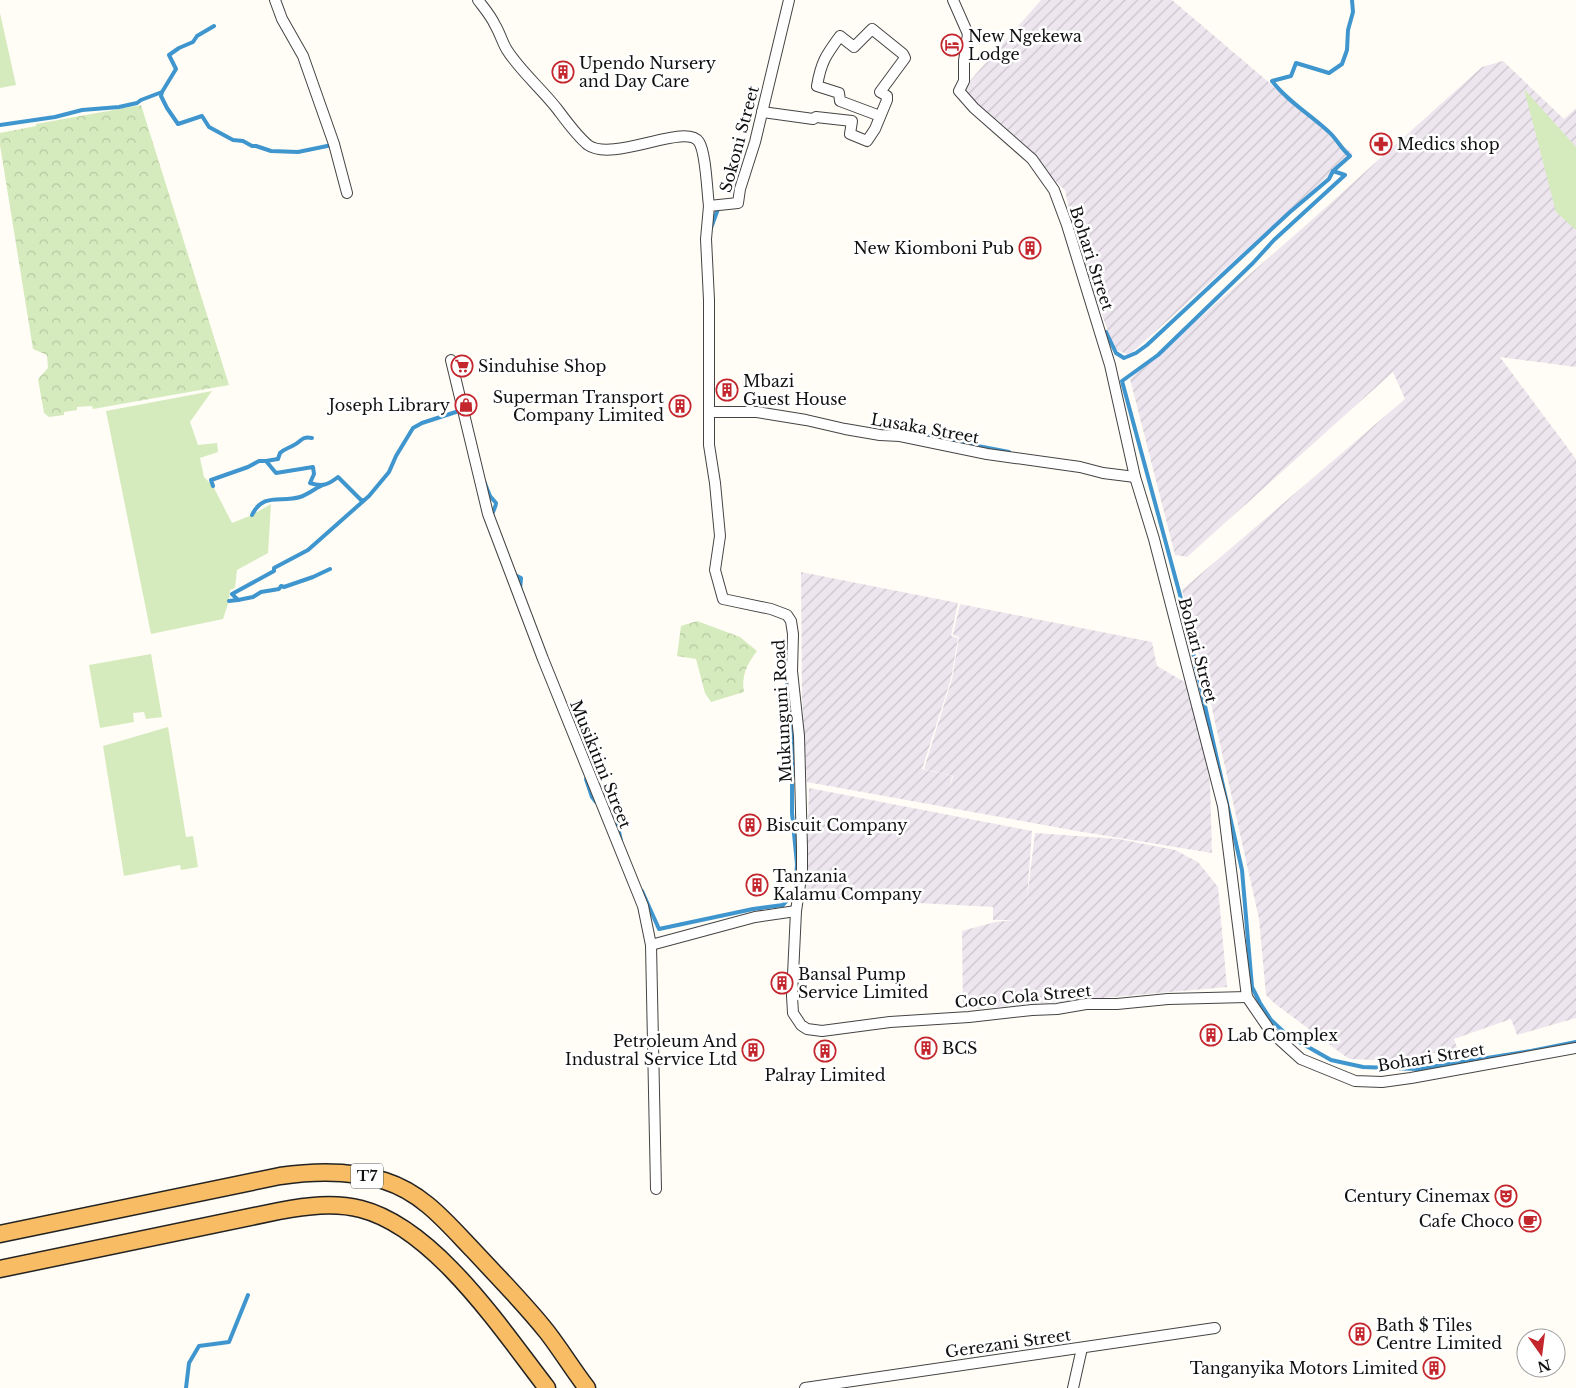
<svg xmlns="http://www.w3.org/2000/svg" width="1576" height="1388" font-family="'Libre Baskerville',serif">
<defs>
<pattern id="industrial-furrows" width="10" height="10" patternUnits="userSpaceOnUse" patternTransform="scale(1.25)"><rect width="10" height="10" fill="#eee6ef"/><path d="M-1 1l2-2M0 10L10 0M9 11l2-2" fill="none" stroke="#cbc4cc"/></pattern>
<pattern id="park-crowns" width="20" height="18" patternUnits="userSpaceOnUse" patternTransform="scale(1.25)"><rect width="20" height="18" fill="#d5ebbd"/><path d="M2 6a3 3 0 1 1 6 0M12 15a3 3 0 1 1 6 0" fill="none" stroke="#b6c8a1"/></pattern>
</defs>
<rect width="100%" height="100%" fill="#fffdf5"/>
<g fill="url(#industrial-furrows)">
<polygon points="1041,0 1172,0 1353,154 1129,355 1114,349 1073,230 1065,190 961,91"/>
<polygon points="1503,61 1564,119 1576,108 1576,367 1500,357 1576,459 1576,1018 1517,1035 1511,1019 1454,1039 1457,1048 1397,1061 1349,1059 1274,1003 1266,995 1259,919 1205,677 1182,590 1405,399 1393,372 1187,557 1175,555 1130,379 1306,225 1482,67"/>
<polygon points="801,572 958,603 951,636 958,638 951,679 922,769 952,776 950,789 953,776 924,769 952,679 959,637 953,635 960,604 1152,642 1157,666 1188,684 1210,782 1212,853 1077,831 807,782 802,696"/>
<polygon points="809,788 1032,831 1027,899 1035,833 1119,839 1175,850 1198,862 1218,887 1227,987 963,1010 962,931 995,922 1014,920 993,920 993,907 806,897"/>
</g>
<g fill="#d5ebbd">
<polygon points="0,13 16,85 0,88"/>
<polygon points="1524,89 1576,147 1576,230 1556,212"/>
<polygon points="212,391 190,422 198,445 217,443 218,452 200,458 204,477 213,486 232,523 252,515 271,504 268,553 237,570 235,588 230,590 229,601 223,619 151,634 106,411"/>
<polygon points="151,654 162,717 146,719 144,712 133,713 134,722 100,728 89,665"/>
<polygon points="168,727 186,837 193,836 198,867 181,870 180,865 124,876 103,746"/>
</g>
<g fill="url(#park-crowns)">
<polygon points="141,105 229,385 93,409 92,406 77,407 77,410 64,412 64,415 49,417 44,413 38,379 48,368 47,355 33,349 0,145 0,133 36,126 36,124"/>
<path d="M697,621L740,637L757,651C747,664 741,676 744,692L711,702L705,693L696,659L677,656L681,626Z"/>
</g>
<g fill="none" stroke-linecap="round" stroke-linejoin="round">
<g stroke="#3f96cf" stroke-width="4">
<polyline points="162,92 161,96 167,108 178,124 202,116 209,127 233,140 243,141 252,146 256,146 271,151 298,152 332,145"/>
<polyline points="0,125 55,117 82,110 119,107 137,103 141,100 162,92 176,69 169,55 179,48 193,42 197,36 214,26"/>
<polyline points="1333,171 1345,175 1274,240 1253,263 1158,355 1122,381 1180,595 1242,870 1252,987 1260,1003 1271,1020 1287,1035 1331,1060 1363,1067 1418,1069 1531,1051 1576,1042"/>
<polyline points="711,228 718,209"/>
<path d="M1106,332L1116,353L1124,358L1136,353L1147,345L1290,212L1329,179L1333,171L1350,156C1341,149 1337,139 1329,132C1310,114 1288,102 1272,81L1291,76L1296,63L1329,73L1342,64L1347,50L1348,30L1353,12L1352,0"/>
<polyline points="915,434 1009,452"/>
<path d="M266,461L278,459L280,453C284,449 289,448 294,445C302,441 301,436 312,438"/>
<path d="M484,481L490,496L496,503C496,508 492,511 492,516"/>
<path d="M213,486L211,480L248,467L259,461H266L276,473L313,467L314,474L310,483C322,487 328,485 338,477L362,501L363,500"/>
<path d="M252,515C263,492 281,503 300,497C307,495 314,489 321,486"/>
<polyline points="513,574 521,578 520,590"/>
<polyline points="238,600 253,597 261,592 279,589 281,586 284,587 313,577 330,569"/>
<polyline points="229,601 238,600 232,594 274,571 274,568 308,550 369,496 389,472 396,456 413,428 422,423 462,410"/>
<polyline points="788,654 786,675 790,700"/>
<polyline points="792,711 792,813 797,864 796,879"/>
<polyline points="586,779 592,797 596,802"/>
<polyline points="612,820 618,827 621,841"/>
<polyline points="642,891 659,929 753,909 783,905 796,891"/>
<polyline points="186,1388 189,1363 199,1346 229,1342 248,1295"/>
</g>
<g stroke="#444" stroke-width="12">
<g id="minor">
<polyline points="275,0 282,19 303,56 334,144 347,193"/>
<path d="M478,0C484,8 491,16 495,25C500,33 502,42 507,50C521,72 542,89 558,110C567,122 577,136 588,145C613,163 686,122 699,142C706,153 707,191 709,206"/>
<polyline points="789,0 755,142 740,189 738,203 709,206 706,239 709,300 709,445 715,483 720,536 715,570 723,599 771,609 787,615 791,621 793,634 792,671 799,736 802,848 802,871 796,911 792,996 793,1013 801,1025 807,1029 822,1031 890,1022 969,1017 1032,1010 1057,1009 1086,1004 1117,1004 1168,999 1247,997"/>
<polyline points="953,0 968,34 964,61 964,81 959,91 974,108 1032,159 1054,190 1067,225 1110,365 1135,477 1154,539 1223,806 1247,997 1271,1032 1301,1059 1355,1081 1382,1082 1411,1078 1576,1048"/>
<path d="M762,112L806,118L813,119L816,117L852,121L850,134L867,141L875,129L887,100V96L880,92L905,58L903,54L872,29L854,47L840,36C826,55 821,62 817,86L839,93L840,101L880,116"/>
<polyline points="451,360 488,514 543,659 643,906 651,945 656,1189"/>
<polyline points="710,412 757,412 806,420 845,429 880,435 900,436 987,454 1080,467 1103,473 1135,477"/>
<polyline points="651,945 755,917 796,911"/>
<polyline points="805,1388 1215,1328"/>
<polyline points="1073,1388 1082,1348"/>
</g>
</g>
<g stroke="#222" stroke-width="19">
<g id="trunk">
<path d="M0,1234L280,1176C315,1171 351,1170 385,1181C423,1193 447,1223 473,1250C498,1277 525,1304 547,1332C561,1350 573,1370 587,1388"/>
<path d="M0,1269L279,1211C306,1206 334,1202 361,1209C435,1228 502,1330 547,1388"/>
</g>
</g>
<use href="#minor" stroke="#fff" stroke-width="10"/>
<use href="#trunk" stroke="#f7bc64" stroke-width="16"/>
</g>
<defs>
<g id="hotel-ring" transform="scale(1.125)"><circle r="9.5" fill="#fff" stroke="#c4262e" stroke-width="1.5"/><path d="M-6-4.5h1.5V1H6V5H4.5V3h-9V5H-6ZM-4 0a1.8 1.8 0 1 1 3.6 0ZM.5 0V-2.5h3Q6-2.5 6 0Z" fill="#c4262e"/></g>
<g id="building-ring" transform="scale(1.125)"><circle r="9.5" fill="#fff" stroke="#c4262e" stroke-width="1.5"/><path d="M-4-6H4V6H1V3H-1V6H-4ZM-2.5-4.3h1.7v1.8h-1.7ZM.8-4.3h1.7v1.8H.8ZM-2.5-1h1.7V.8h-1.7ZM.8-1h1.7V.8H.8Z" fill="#c4262e"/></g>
<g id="pharmacy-ring" transform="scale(1.125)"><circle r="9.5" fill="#fff" stroke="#c4262e" stroke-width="1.5"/><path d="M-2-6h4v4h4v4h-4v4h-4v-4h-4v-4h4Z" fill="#c4262e"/></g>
<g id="supermarket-ring" transform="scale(1.125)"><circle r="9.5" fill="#fff" stroke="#c4262e" stroke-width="1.5"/><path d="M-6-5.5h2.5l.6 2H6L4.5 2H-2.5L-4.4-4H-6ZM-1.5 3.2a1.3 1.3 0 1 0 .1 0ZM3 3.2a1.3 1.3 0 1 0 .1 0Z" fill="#c4262e"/></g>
<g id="shop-ring" transform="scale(1.125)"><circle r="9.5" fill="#fff" stroke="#c4262e" stroke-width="1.5"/><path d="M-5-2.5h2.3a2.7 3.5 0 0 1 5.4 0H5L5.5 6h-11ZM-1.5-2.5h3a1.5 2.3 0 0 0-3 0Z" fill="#c4262e"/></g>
<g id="theatre-ring" transform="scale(1.125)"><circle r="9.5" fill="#fff" stroke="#c4262e" stroke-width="1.5"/><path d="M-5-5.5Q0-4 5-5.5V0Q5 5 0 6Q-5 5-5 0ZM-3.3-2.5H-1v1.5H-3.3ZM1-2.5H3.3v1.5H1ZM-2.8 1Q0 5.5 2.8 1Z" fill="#c4262e"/></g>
<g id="cafe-ring" transform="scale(1.125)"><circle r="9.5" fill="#fff" stroke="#c4262e" stroke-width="1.5"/><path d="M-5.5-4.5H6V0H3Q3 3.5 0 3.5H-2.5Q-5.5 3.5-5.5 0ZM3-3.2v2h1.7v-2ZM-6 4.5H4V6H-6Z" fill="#c4262e"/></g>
</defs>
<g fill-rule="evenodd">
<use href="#hotel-ring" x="952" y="45"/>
<use href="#building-ring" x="563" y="72"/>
<use href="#pharmacy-ring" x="1381" y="144"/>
<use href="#building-ring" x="1030" y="248"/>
<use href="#supermarket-ring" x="462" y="366"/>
<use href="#building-ring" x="727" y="390"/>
<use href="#shop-ring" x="466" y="405"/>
<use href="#building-ring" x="680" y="406"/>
<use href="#building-ring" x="750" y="825"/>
<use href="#building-ring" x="757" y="885"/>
<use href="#building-ring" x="782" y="983"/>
<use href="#building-ring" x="1211" y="1035"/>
<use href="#building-ring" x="926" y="1048"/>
<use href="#building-ring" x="753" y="1050"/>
<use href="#building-ring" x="825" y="1051"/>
<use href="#theatre-ring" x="1506" y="1196"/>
<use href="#cafe-ring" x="1530" y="1221"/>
<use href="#building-ring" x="1360" y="1334"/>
<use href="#building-ring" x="1434" y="1368"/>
</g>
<g text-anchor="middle" stroke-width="5" stroke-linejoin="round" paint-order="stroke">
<rect fill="#fff" stroke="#585858" stroke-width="1" x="351" y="1163.5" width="32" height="25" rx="4"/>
<g font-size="15" font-weight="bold" fill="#111">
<text x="367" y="1181">T7</text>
</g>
<g font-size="16" fill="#111" stroke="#fff" text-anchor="start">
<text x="968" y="42">New Ngekewa<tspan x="968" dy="18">Lodge</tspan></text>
<text x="579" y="69">Upendo Nursery<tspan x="579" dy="18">and Day Care</tspan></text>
<text x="1397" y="150">Medics shop</text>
<text x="1014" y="254" text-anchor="end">New Kiomboni Pub</text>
<text x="478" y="372">Sinduhise Shop</text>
<text x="743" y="387">Mbazi<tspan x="743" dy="18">Guest House</tspan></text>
<text x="664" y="403" text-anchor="end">Superman Transport<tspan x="664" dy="18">Company Limited</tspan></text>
<text x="450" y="411" text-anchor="end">Joseph Library</text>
<text x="766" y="831">Biscuit Company</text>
<text x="773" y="882">Tanzania<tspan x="773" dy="18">Kalamu Company</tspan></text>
<text x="798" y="980">Bansal Pump<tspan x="798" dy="18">Service Limited</tspan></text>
<text x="1227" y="1041">Lab Complex</text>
<text x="737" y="1047" text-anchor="end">Petroleum And<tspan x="737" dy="18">Industral Service Ltd</tspan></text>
<text x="942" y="1054">BCS</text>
<text x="825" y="1081" text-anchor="middle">Palray Limited</text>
<text x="1490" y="1202" text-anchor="end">Century Cinemax</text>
<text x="1514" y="1227" text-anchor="end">Cafe Choco</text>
<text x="1376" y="1331">Bath $ Tiles<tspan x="1376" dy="18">Centre Limited</tspan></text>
<text x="1418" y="1374" text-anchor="end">Tanganyika Motors Limited</text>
</g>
<g font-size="16" fill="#111" stroke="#fff">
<text transform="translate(739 139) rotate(-75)" y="6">Sokoni Street</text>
<text transform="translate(1092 258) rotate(72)" y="6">Bohari Street</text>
<text transform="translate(925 428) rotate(10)" y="6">Lusaka Street</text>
<text transform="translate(1198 650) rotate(75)" y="6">Bohari Street</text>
<text transform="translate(782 711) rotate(-93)" y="6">Mukunguni Road</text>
<text transform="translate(601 764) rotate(68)" y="6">Musikitini Street</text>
<text transform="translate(1023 996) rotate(-5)" y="6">Coco Cola Street</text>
<text transform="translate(1431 1057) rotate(-9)" y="6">Bohari Street</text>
<text transform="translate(1008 1343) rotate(-8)" y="6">Gerezani Street</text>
</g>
</g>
<g transform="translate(1541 1353) rotate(166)"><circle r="24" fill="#ffffff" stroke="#a0a0a0"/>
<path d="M0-4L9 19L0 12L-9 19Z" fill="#c4262e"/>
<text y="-8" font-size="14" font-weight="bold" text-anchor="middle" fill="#111111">N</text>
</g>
</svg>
